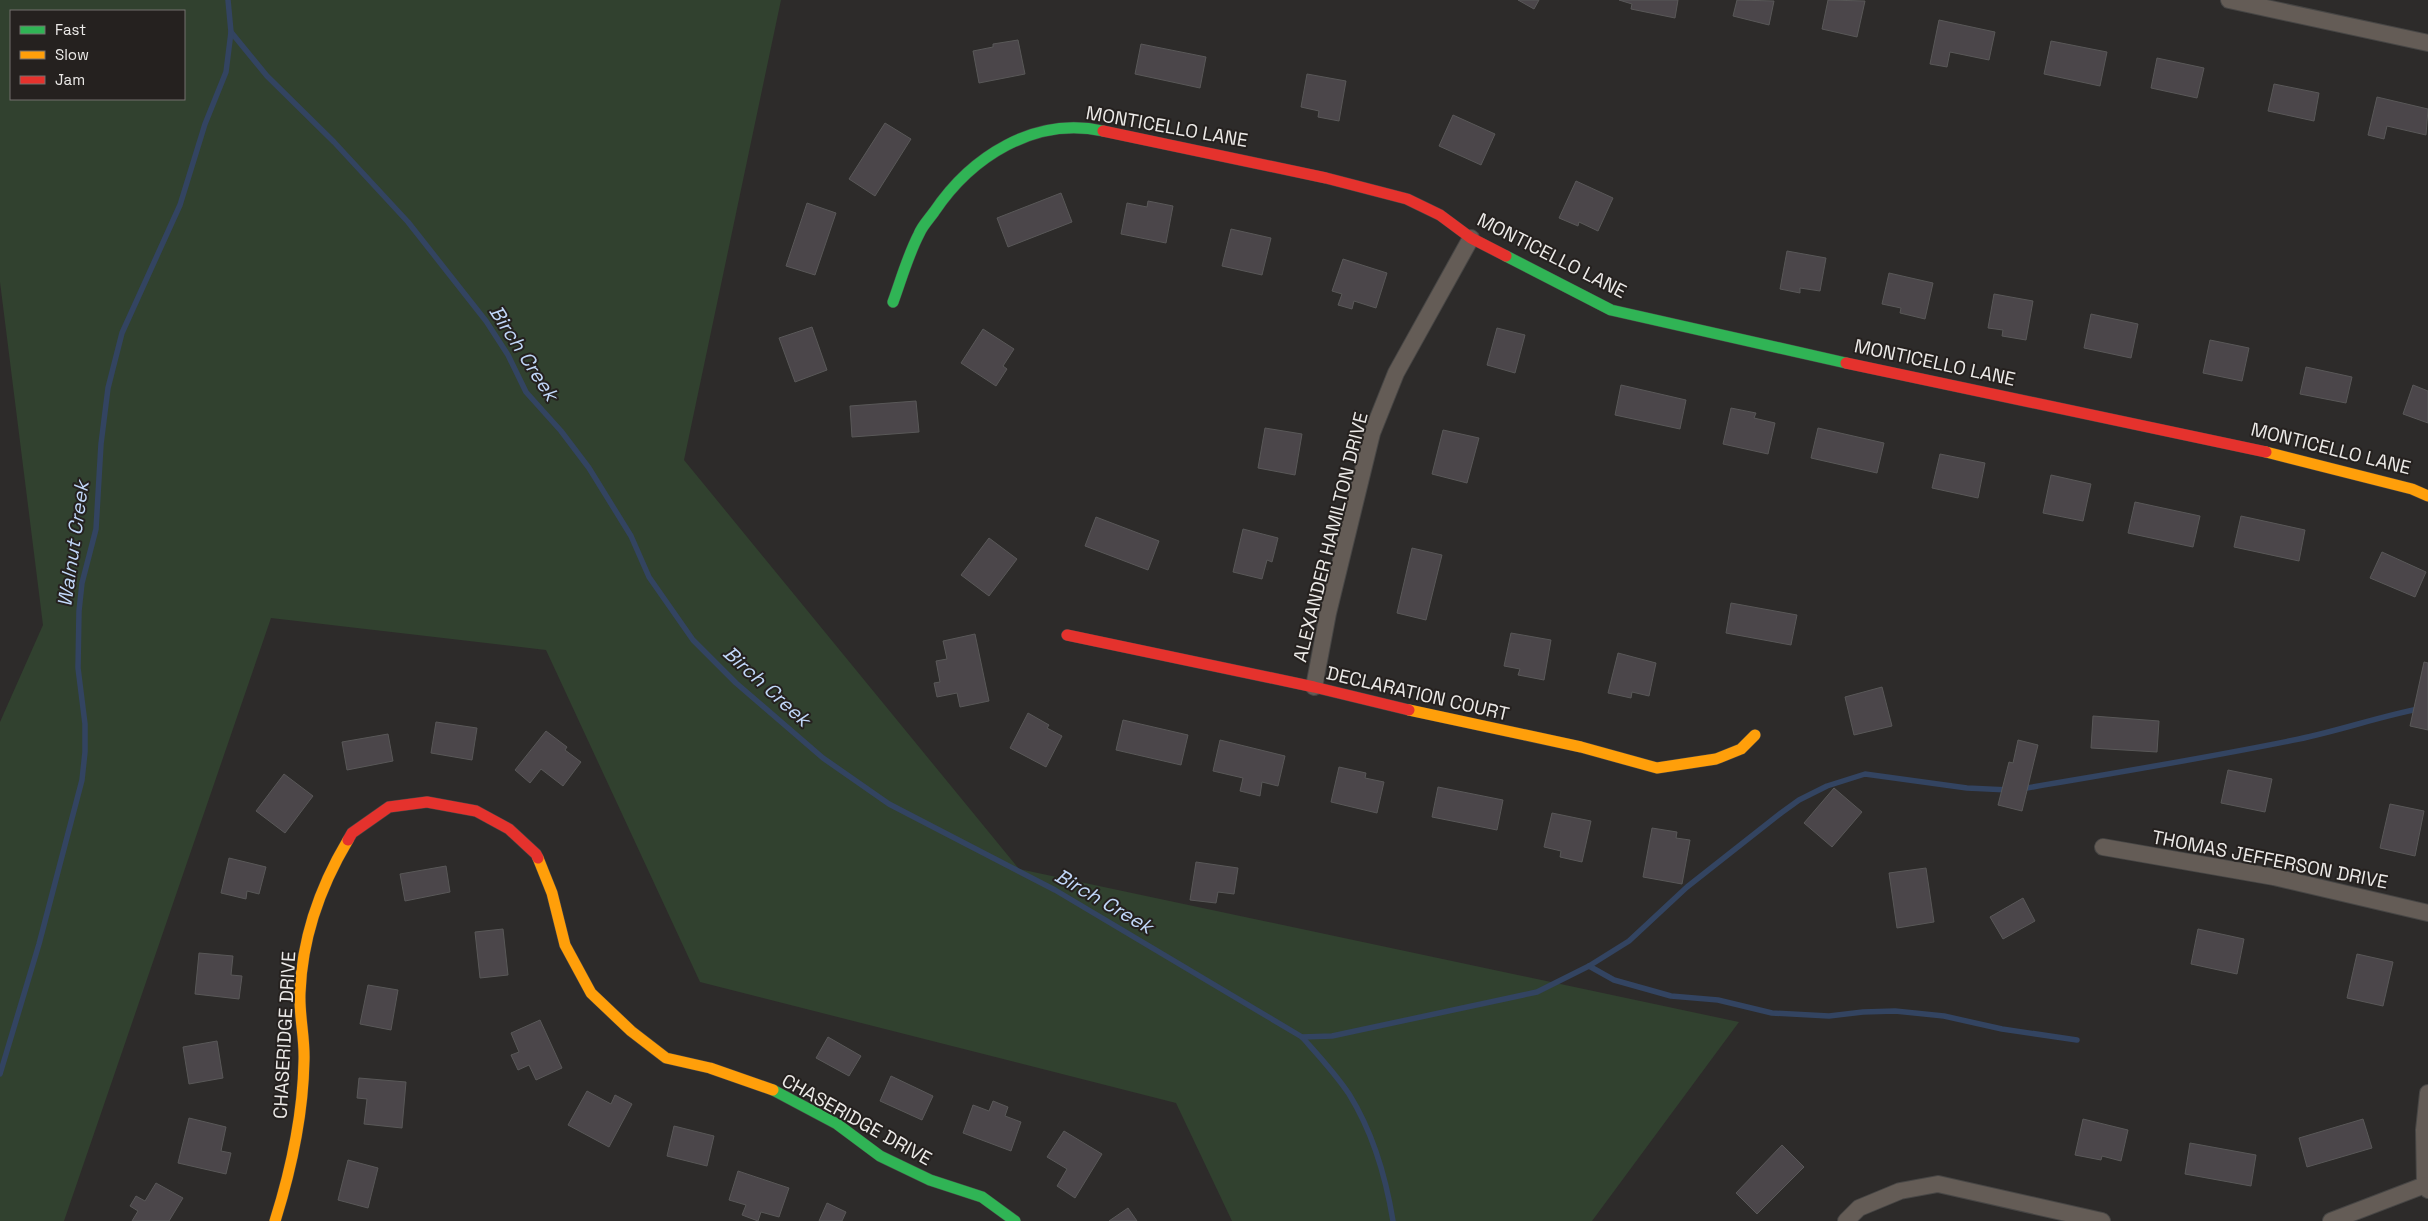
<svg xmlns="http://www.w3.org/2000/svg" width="2428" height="1221" font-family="'Space Grotesk',sans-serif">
<rect width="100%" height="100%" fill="#2d2b2a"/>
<path fill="#31412f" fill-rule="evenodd" d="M0,0H781L684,460L1019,869L1739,1022L1592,1221H1232L1176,1103L700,982L546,650L271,618L64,1221H0V722L43,625L0,282ZM11,11H184V99H11Z"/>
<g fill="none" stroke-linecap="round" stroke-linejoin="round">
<g stroke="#334461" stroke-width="5.5">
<path d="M231,32L267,76L334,142L408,222L486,321L508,355L526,392L561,431L589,468L631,536L649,577L693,640L736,683L823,758L889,804L1055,890L1302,1037C1318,1055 1335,1073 1349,1094C1372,1131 1386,1178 1393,1221"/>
<path d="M2021,789C2114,773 2207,758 2299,739C2342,730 2384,715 2428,707"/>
<polyline points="1589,966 1614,980 1671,996 1718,1000 1772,1013 1829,1016 1863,1012 1895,1011 1944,1016 2002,1029 2077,1040"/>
<polyline points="1302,1037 1332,1036 1537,992 1589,966 1629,941 1687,887 1781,813 1799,800 1827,786 1865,774 1967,788 2009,790"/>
<polyline points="0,1074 39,944 82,780 85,752 85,724 78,668 79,611 82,583 96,529 101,444 108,388 122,333 180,205 205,124 226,72 231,32 228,0"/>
</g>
</g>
<g fill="#4b464a" stroke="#595858">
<polygon points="1518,0 1539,0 1534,9"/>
<polygon points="1619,0 1678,0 1675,18 1631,9 1632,4"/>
<polygon points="1737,0 1774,1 1769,25 1733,16"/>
<polygon points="1828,0 1865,1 1857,37 1822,29"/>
<polygon points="1939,20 1995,32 1989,60 1950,52 1947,67 1930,64"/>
<polygon points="1018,40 1025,74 979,83 973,51 993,47 993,44"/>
<polygon points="2051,41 2107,52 2100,86 2044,74"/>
<polygon points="1141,44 1206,57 1200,88 1135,74"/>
<polygon points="2157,58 2204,68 2197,98 2151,88"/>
<polygon points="1307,74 1346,81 1339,121 1318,117 1319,111 1301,107"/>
<polygon points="2274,84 2319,93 2314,121 2268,111"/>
<polygon points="2377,97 2428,109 2426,135 2387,126 2384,139 2368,135"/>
<polygon points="1453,115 1495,134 1481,165 1439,146"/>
<polygon points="885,123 911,139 875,196 849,179"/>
<polygon points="1576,181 1613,198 1598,231 1579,222 1578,226 1559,218"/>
<polygon points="1061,193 1072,222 1008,247 997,218"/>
<polygon points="1148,201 1173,206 1166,243 1121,234 1127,203 1147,207"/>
<polygon points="807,203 836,213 815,275 786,266"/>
<polygon points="1231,229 1271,238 1262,275 1222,266"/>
<polygon points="1787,251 1826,258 1820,291 1800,288 1800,293 1780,289"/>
<polygon points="1343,259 1387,273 1376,308 1354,301 1352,309 1338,305 1342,294 1332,291"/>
<polygon points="1889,273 1933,283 1925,319 1900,313 1901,308 1882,304"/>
<polygon points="1994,294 2033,301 2026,340 2002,336 2003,330 1988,328"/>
<polygon points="2091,314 2138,324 2131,358 2084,348"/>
<polygon points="812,327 827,370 795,382 779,338"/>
<polygon points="1497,328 1525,335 1515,373 1487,365"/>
<polygon points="983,329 1014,349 1003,366 1007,369 996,386 961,363"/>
<polygon points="2210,340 2249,348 2242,381 2203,373"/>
<polygon points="2306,367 2352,377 2346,403 2300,394"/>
<polygon points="1621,385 1686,400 1680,429 1615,415"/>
<polygon points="2413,385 2428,391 2428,423 2403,414"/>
<polygon points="916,401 919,432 852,437 850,406"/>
<polygon points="1731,408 1756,413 1754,418 1775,423 1768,454 1723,444"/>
<polygon points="1265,428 1302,434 1295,475 1258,468"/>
<polygon points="1818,428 1884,443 1877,473 1811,458"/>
<polygon points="1443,430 1479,438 1467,483 1432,474"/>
<polygon points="1940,454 1985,463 1978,498 1932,488"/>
<polygon points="2051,475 2091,484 2083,521 2043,513"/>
<polygon points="2135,502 2200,516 2193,547 2128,533"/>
<polygon points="2241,516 2305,530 2299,561 2234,547"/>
<polygon points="1096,517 1159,541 1148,570 1085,546"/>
<polygon points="1243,529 1278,538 1272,562 1267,560 1262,579 1233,572"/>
<polygon points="989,538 1017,559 989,596 961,575"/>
<polygon points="1412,548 1442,555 1426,620 1397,613"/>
<polygon points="2382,552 2426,572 2415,597 2370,578"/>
<polygon points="1731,603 1797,615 1791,645 1726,633"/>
<polygon points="1511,633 1551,640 1544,680 1518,675 1520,669 1504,666"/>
<polygon points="975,634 989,701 960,707 957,693 937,697 934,683 940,682 936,661 947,659 943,641"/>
<polygon points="1618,653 1656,663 1649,696 1632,692 1631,698 1608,693"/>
<polygon points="2424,662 2428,663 2428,730 2410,726"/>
<polygon points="1882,687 1892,726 1854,735 1845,697"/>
<polygon points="1028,713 1049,725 1047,728 1062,736 1046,767 1010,748"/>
<polygon points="2093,716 2159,721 2157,752 2091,748"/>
<polygon points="1123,720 1188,735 1181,765 1116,750"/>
<polygon points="436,722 477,728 472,760 431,753"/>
<polygon points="546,731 567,747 565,750 581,762 563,786 541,769 530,783 515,770"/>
<polygon points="388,734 393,761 347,770 342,742"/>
<polygon points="1220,740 1285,756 1278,786 1262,782 1260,796 1240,791 1243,778 1213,771"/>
<polygon points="2018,740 2038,745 2022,811 1998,805 2009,762 2013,763"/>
<polygon points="1339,767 1366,773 1365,778 1384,782 1377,813 1331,802"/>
<polygon points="2228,770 2272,779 2265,812 2221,803"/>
<polygon points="284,774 313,796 285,833 256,811"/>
<polygon points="1438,787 1503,800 1497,830 1432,817"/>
<polygon points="1834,788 1862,812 1832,847 1804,823"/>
<polygon points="2390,804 2424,811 2415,856 2380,848"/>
<polygon points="1552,813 1591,821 1582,862 1560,857 1561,851 1544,847"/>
<polygon points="1652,828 1677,832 1676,838 1690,840 1682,884 1643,877"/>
<polygon points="229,858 266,867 259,894 247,891 246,899 221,893"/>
<polygon points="1196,862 1238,868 1234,894 1218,892 1216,903 1190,900"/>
<polygon points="446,866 450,892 405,901 400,874"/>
<polygon points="1926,868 1934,922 1897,928 1889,873"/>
<polygon points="2023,898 2035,921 2003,939 1990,917"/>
<polygon points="503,929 508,975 480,978 475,932"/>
<polygon points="2198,929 2244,939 2237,974 2191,964"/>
<polygon points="199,953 233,956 231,975 242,976 239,999 195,994"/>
<polygon points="2357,954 2393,962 2383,1006 2347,998"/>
<polygon points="368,985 398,990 391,1030 360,1024"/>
<polygon points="540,1020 562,1068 536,1080 529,1065 518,1070 511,1055 519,1052 511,1033"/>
<polygon points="828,1037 861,1056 849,1076 816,1058"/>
<polygon points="217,1041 223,1078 189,1084 183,1047"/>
<polygon points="891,1076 933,1096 922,1120 880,1101"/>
<polygon points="359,1078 406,1082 402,1128 364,1124 367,1099 357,1098"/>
<polygon points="587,1091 611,1104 615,1095 632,1104 609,1147 568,1125"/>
<polygon points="993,1101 1008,1107 1005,1116 1021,1122 1011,1151 963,1133 973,1105 989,1111"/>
<polygon points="189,1118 226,1127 221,1151 231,1153 226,1174 178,1163"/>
<polygon points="2083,1119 2128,1130 2121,1161 2102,1156 2101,1160 2075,1155"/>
<polygon points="2363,1119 2372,1148 2307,1167 2299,1138"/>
<polygon points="674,1126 714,1136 707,1166 667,1156"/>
<polygon points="1064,1131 1102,1154 1075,1198 1057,1186 1067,1169 1047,1157"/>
<polygon points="2190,1143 2256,1155 2251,1186 2185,1174"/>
<polygon points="1782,1145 1804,1167 1757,1214 1736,1193"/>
<polygon points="348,1160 378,1168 368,1208 338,1200"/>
<polygon points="738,1171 789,1188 779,1217 761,1212 758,1221 742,1215 746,1205 729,1200"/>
<polygon points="156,1183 183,1198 169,1221 132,1221 138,1211 130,1206 136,1196 145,1201"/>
<polygon points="827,1203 846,1212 842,1221 819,1221"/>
<polygon points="1128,1208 1137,1221 1109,1221"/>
</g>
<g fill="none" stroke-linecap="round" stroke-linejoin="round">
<g stroke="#474645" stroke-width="18">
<g id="street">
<polyline points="2229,0 2428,43"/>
<polyline points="1314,687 1328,613 1372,433 1396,373 1471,238"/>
<polyline points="2103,847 2274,877 2428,913"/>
<polyline points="2428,1093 2424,1130 2425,1185 2428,1190"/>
<polyline points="1846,1221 1859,1208 1900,1191 1938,1184 2102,1221"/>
<polyline points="2331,1221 2425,1185"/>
</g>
</g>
<g stroke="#474645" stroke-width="12">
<g id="fast">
<polyline points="1506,256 1611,310 1846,363"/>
<path d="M893,302C901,280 908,255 919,234C922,226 929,219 934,212C971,157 1034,116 1103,131"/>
<polyline points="773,1090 837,1124 880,1156 930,1180 982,1197 1015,1221"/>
</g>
</g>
<g stroke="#474645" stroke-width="12">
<g id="slow">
<polyline points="2266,452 2412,489 2428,496"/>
<polyline points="1409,710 1581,747 1657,768 1716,759 1741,749 1755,735"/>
<polyline points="538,858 552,893 565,945 591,993 631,1031 666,1058 710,1068 773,1090"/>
<path d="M275,1221C291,1170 303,1115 304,1061C305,1038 299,1016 300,993C302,937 320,887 348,840"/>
</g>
</g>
<g stroke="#474645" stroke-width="12">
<g id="jam">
<polyline points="1103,131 1326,178 1407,199 1440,215 1471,238 1506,256"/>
<polyline points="1846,363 2266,452"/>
<polyline points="1067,635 1314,687 1409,710"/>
<polyline points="348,840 352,833 389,807 427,802 476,811 509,829 536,854 538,858"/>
</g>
</g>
<use href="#street" stroke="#645c56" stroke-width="16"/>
<use href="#fast" stroke="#30b455" stroke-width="11"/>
<use href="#slow" stroke="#ff9f0a" stroke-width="11"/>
<use href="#jam" stroke="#e5322d" stroke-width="11"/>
</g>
<g text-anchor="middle" stroke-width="4" stroke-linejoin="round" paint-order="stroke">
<g font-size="19" fill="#eceae8" stroke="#25211f">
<text transform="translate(1167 126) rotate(10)" y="7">MONTICELLO LANE</text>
<text transform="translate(1552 255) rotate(27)" y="7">MONTICELLO LANE</text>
<text transform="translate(1935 362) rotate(12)" y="7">MONTICELLO LANE</text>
<text transform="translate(2331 448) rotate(14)" y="7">MONTICELLO LANE</text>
<text transform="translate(1330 537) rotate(-76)" y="7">ALEXANDER HAMILTON DRIVE</text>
<text transform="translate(1418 693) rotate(13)" y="7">DECLARATION COURT</text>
<text transform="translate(2270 859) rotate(11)" y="7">THOMAS JEFFERSON DRIVE</text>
<text transform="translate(284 1035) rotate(-87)" y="7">CHASERIDGE DRIVE</text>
<text transform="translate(857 1119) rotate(29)" y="7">CHASERIDGE DRIVE</text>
</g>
<g font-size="20" font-style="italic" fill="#c1d7f9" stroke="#25211f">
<text transform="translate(524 353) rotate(57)" y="7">Birch Creek</text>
<text transform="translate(73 544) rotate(-82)" y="7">Walnut Creek</text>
<text transform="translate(767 686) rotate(42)" y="7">Birch Creek</text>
<text transform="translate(1104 901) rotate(30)" y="7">Birch Creek</text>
</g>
</g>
<rect x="10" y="10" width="175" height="90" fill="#25211f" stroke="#75716f"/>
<rect x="20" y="26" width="25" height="8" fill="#30b455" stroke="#75716f"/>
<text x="55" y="35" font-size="15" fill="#eceae8">Fast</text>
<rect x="20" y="51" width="25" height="8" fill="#ff9f0a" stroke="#75716f"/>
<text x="55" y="60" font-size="15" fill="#eceae8">Slow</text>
<rect x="20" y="76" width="25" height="8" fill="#e5322d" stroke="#75716f"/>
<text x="55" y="85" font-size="15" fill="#eceae8">Jam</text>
</svg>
